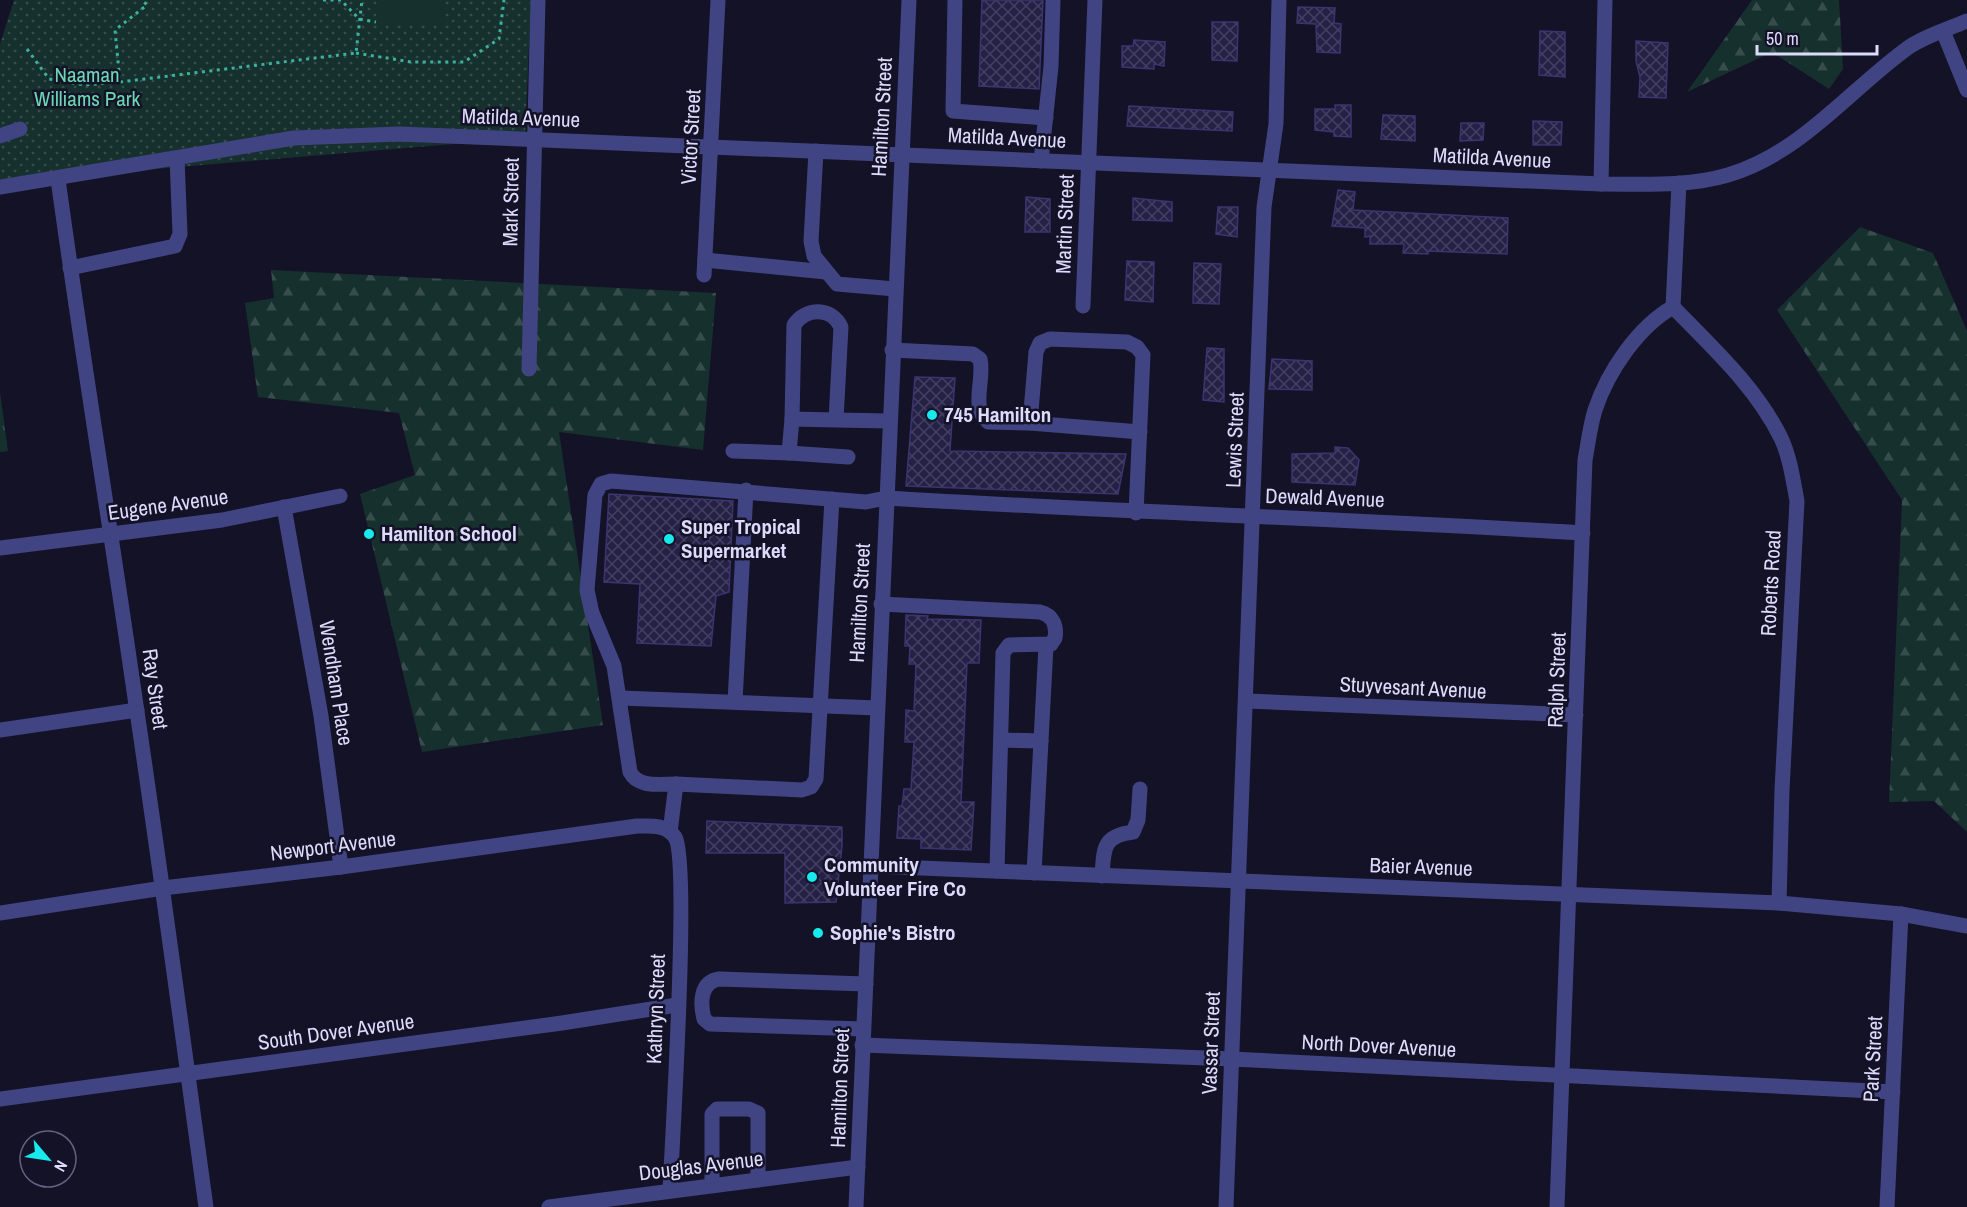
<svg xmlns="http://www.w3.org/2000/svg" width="1967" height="1207" font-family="'Archivo Narrow',sans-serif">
<defs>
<pattern id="grass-tufts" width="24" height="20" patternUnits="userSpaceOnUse" patternTransform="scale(1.5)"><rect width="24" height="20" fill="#16302d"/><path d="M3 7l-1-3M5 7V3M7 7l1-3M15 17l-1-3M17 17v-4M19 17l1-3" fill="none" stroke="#374d4c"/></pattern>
<pattern id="forest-firs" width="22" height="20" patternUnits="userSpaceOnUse" patternTransform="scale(1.5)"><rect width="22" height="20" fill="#16302d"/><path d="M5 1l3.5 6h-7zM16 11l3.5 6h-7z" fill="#374d4c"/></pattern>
<pattern id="park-dots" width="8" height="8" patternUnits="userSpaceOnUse" patternTransform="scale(1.5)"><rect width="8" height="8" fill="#16302d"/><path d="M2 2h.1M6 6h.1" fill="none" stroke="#374d4c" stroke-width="1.8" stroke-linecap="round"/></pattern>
<pattern id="building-cross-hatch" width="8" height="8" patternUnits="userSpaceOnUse" patternTransform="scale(1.5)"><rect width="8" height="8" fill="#242046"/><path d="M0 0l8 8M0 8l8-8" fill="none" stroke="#434062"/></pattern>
</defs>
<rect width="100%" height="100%" fill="#141227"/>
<polygon fill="url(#grass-tufts)" points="0,392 8,451 0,452"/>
<g fill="url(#forest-firs)">
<polygon points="1752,0 1839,0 1843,69 1829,89 1772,52 1687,92"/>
<polygon points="1860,227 1933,253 1967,331 1967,832 1934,801 1889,802 1902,500 1777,310"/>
<polygon points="271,270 716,293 703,450 559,432 603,725 422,752 360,494 415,475 399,413 258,397 245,303 274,298"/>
</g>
<polygon fill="url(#park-dots)" points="14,0 531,0 525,138 0,182 0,44"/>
<polygon fill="#16302d" points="377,0 444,0 443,24 376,22"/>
<g fill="url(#building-cross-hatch)" stroke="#3b3470" stroke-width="1.5">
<polygon points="982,0 1043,0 1039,89 979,86"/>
<polygon points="1298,7 1335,8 1334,23 1341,24 1340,53 1317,52 1316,24 1297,23"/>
<polygon points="1212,22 1238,22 1237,61 1212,60"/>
<polygon points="1540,31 1565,32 1565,77 1539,75"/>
<polygon points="1134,40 1165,42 1164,66 1154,64 1154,69 1122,67 1122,46 1133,46"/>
<polygon points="1636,41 1668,43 1666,98 1639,97 1640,77 1636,61"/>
<polygon points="1335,105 1351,105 1351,137 1334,136 1334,132 1315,130 1315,109 1335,109"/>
<polygon points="1129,106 1233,112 1232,131 1127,126"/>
<polygon points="1383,115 1415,116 1415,141 1381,139"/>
<polygon points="1533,121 1562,122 1561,145 1533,145"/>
<polygon points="1461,123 1484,123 1483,140 1460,141"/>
<polygon points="1338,190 1355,192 1353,210 1508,218 1507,254 1428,251 1428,254 1403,253 1404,244 1370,244 1370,236 1365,237 1365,228 1332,226"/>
<polygon points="1026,197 1050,199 1050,232 1025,232"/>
<polygon points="1133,198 1172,202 1172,221 1133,220"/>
<polygon points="1218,207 1238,207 1237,237 1216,234"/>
<polygon points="1127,261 1154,262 1153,302 1125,300"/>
<polygon points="1194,263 1221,264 1219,304 1193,303"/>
<polygon points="1207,348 1224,349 1224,402 1203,400"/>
<polygon points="1272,359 1312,361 1312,390 1269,389"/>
<polygon points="915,377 955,378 950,451 1126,454 1118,494 906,486"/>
<polygon points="1335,447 1348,448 1359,460 1355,485 1292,482 1292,454 1335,453"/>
<polygon points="609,494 733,501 729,592 716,596 711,646 637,643 640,584 604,582"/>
<polygon points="906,615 928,616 927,619 981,620 979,663 967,663 961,802 974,802 971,850 921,848 921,839 897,838 899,806 902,806 904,789 911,789 914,742 905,742 906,710 914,711 916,664 909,664 910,646 905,646"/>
<polygon points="707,821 842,827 842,846 836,902 785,903 785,853 706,853"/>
</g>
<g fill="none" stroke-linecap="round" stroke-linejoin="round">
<g stroke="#3bb19f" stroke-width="3" stroke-dasharray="3 4.5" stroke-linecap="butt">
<polyline points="323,0 341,0 359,19 376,22"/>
<polyline points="27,49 49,79 84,85 120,82 115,30 147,5 142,0"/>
<polyline points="356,53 411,62 464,62 499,39 504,0"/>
<polyline points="120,82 356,53 362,0"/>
</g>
<g stroke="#414482" stroke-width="15">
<polyline points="955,0 953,111 1046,118"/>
<polyline points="1943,31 1967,90"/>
<polyline points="0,136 20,129"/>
<polyline points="816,151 811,241 814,256 837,284 895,289"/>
<polyline points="1041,161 1051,66 1053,0"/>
<path d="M58,179C82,355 111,530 136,705C161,872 183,1040 206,1207"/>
<polyline points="1601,184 1605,0"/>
<path d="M0,187L294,138L399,134L1601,184C1644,184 1687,187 1728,175C1802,153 1849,90 1909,47C1925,36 1948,29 1967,21"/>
<polyline points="705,260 826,272"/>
<polyline points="70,268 175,246 180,234 177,158"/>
<polyline points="704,275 718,0"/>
<polyline points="1083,306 1095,0"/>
<path d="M1673,307C1712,347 1756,387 1781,438C1790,457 1793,480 1797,501L1782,790L1779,903"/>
<path d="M892,350L973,354L980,359C985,380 970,406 988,422L1030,423L1036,352L1040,343L1050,339L1127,342L1137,347L1143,355L1136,513"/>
<polyline points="529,369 538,0"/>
<path d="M836,420L792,419L794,325C806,307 832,307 841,327L836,420L889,421"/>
<polyline points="1030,423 1140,432"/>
<polyline points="733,451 789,453 792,419"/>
<polyline points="789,453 848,457"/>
<polyline points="284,507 321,716 341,867"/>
<polyline points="0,548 222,520 340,496"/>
<path d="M881,604L1040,612C1053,615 1057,626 1055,638L1051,644L1009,645L1003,653L997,871"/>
<polyline points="621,698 877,708"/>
<polyline points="1247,701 1576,715"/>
<polyline points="735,702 746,490"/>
<polyline points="0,730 137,710"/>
<polyline points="1001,740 1041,741"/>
<polyline points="676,784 802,790 811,787 816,779 832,499"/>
<path d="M670,832L676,784C660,784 638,788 630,772L614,666L592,613L587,590L595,495L601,484L611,481L866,502L886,498C1118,512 1351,519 1583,533"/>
<polyline points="872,866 1779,903 1901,914 1967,926"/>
<polyline points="1034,873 1046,646"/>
<path d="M1102,876C1104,849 1102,836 1133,832L1138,820L1140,789"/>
<path d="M0,913L163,888L341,867L637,826C650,826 666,824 675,837C690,860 672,1143 670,1191"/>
<path d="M863,1029L710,1024L704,1019C700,1003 700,982 719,979L866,984"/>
<polyline points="862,1045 1232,1059 1893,1092"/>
<polyline points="0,1099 562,1023 677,1005"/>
<polyline points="712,1185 712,1114 717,1109 749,1109 758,1113 758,1180"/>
<polyline points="549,1207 858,1167"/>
<polyline points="856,1207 909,0"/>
<polyline points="1226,1207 1264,207 1276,124 1279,0"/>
<path d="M1557,1207L1585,460C1588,444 1590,426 1595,410C1608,371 1638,327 1673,307L1679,183"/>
<polyline points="1887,1207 1901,914"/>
</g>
</g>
<g fill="#17e9ec" stroke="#141227" stroke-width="2">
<circle cx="932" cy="415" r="6"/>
<circle cx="369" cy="534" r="6"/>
<circle cx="669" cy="539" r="6"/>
<circle cx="812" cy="877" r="6"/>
<circle cx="818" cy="933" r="6"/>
</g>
<g text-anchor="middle" stroke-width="5" stroke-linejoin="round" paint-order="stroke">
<g font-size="21" fill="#6cd7b3" stroke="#141227">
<text x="87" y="82">Naaman<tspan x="87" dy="24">Williams Park</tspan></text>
</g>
<g font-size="21" fill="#dcdbfc" stroke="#141227">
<text transform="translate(882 117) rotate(-87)" y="7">Hamilton Street</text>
<text transform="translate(521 118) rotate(2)" y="7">Matilda Avenue</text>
<text transform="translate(691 137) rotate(-87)" y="7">Victor Street</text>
<text transform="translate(1007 138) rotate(3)" y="7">Matilda Avenue</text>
<text transform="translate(1492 158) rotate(3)" y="7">Matilda Avenue</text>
<text transform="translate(511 202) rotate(-89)" y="7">Mark Street</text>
<text transform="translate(1065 224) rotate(-88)" y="7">Martin Street</text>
<text transform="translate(1235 440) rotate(-88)" y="7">Lewis Street</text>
<text transform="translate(1325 498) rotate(2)" y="7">Dewald Avenue</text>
<text transform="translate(168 505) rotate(-8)" y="7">Eugene Avenue</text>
<text transform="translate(1771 583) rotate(-87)" y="7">Roberts Road</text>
<text transform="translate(860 603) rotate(-87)" y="7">Hamilton Street</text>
<text transform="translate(1557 680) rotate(-88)" y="7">Ralph Street</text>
<text transform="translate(336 683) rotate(81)" y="7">Wendham Place</text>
<text transform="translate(1413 688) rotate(3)" y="7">Stuyvesant Avenue</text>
<text transform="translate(155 689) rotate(82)" y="7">Ray Street</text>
<text transform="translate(333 846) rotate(-7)" y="7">Newport Avenue</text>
<text transform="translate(1421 867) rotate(2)" y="7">Baier Avenue</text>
<text transform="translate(656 1009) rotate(-88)" y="7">Kathryn Street</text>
<text transform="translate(336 1032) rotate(-8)" y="7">South Dover Avenue</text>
<text transform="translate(1211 1043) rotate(-88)" y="7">Vassar Street</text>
<text transform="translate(1379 1046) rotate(3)" y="7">North Dover Avenue</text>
<text transform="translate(1873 1059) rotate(-87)" y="7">Park Street</text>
<text transform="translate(840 1088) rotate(-88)" y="7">Hamilton Street</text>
<text transform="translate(701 1166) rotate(-7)" y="7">Douglas Avenue</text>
</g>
<g font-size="21" font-weight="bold" fill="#dcdbfc" stroke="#141227" text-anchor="start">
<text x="944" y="422">745 Hamilton</text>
<text x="681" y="534">Super Tropical<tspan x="681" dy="24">Supermarket</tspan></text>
<text x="381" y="541">Hamilton School</text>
<text x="824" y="872">Community<tspan x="824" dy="24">Volunteer Fire Co</tspan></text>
<text x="830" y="940">Sophie's Bistro</text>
</g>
</g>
<g transform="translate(48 1159) rotate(119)"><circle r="28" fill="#141227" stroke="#64627c" stroke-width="1.5"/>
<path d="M0-4.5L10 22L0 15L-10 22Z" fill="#17e9ec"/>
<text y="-9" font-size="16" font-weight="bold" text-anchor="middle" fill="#dcdbfc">N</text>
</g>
<path d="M1757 45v9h120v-9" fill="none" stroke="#dcdbfc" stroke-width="3"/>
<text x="1766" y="45" font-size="18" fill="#dcdbfc" stroke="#141227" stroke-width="4.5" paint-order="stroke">50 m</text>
</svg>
